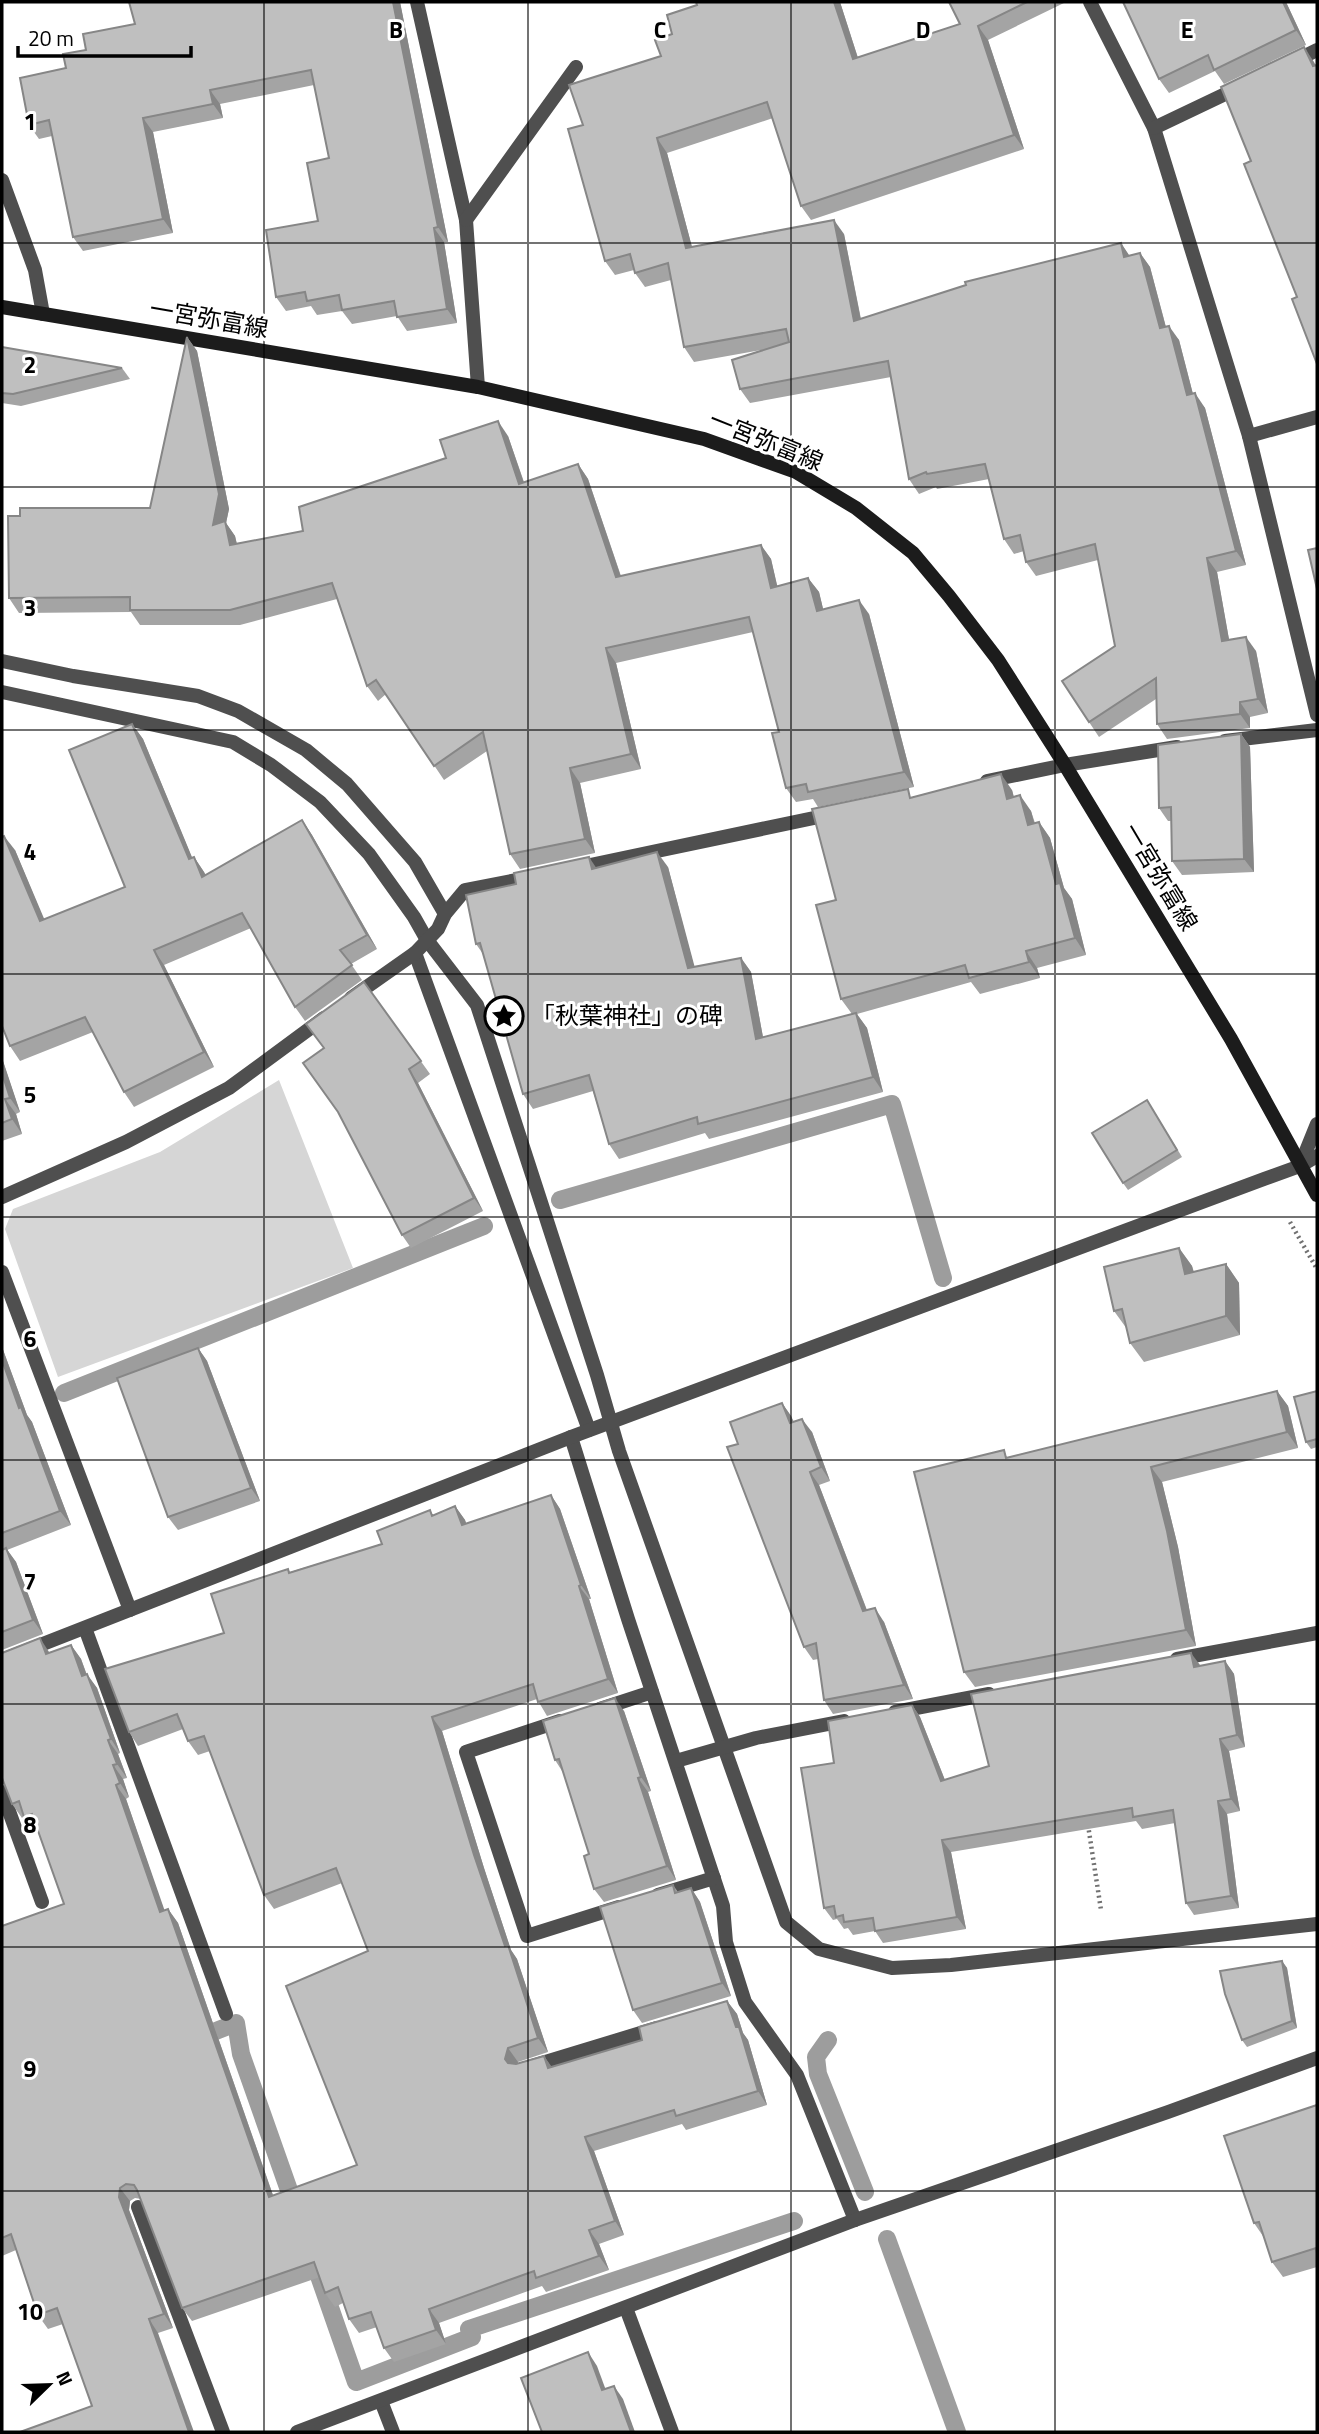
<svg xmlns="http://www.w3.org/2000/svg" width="1319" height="2434" font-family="'Titillium Web','Noto Sans JP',sans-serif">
<rect width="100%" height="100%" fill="#fff"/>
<polygon fill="#d6d6d6" points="279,1080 353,1268 58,1377 5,1229 13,1209 160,1152"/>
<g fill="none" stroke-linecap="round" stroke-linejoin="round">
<g stroke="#9d9d9d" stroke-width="18">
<polyline points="560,1200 892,1104 943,1278"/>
<polyline points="64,1393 484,1226"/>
<polyline points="193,2040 236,2023 241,2054 296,2210"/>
<polyline points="828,2040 816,2057 818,2074 865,2192"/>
<polyline points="887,2239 957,2432"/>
<polyline points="312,2256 356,2382 472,2337 469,2329 794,2221"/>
</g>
<g stroke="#717171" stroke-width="4.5" stroke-dasharray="2 3.5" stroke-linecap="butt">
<polyline points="1290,1222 1317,1269"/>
<polyline points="1088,1825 1101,1910"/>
</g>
<g stroke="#4f4f4f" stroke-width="14">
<polyline points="417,2 466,220 478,387"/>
<polyline points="466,220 576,67"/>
<polyline points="2,1792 42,1902"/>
<polyline points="529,2067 657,2028"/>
</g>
<polyline stroke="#4f4f4f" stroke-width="14" points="2,692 233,742 271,765 320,802 369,854 414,917 427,940 477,1005 597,1375 619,1451 786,1922 819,1949 892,1968 951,1965 1317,1924"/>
<g stroke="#4f4f4f" stroke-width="14">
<polyline points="1090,2 1154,128 1249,436 1317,715"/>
<polyline points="1293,62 1317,50"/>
<polyline points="1154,128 1240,87"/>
<polyline points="2,180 35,270 43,314"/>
<polyline points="1249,436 1317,417"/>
<polyline points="2,661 73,676 198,696 238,711 306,750 347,784 415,862 445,914"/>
<polyline points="1225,741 1317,730"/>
<polyline points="987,781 1065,765 1177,747"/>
<polyline points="576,868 833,814"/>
<polyline points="532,877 465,890 445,914 438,929 415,953 589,1430"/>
<polyline points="351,998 415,953"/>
<polyline points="1300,1166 1317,1124"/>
<polyline points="2,1197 126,1142 229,1088 324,1018"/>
<polyline points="2,1272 130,1610"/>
<polyline points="571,1437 628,1619 723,1906 726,1942 745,2002 797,2075 855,2220"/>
<polyline points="85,1628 226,2014"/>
<polyline points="1177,1659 1317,1633"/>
<polyline points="2,1660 571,1437 1264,1179 1300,1166 1317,1156"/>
<polyline points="600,1709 652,1692"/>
<polyline points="895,1712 989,1694"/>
<polyline points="560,1721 466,1752 527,1936 619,1907"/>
<polyline points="676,1761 756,1738 844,1721"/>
<polyline points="658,1895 714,1878"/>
<polyline points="138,2207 223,2432"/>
<polyline points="626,2308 672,2432"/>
<polyline points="381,2401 393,2432"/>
<polyline points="297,2432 855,2220 1168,2112 1317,2058"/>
</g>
<polyline stroke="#1c1c1c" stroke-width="14" points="2,307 478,387 704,439 796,472 856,508 913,553 949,596 998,660 1065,765 1231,1039 1317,1195"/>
</g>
<g fill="#a4a4a4">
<polygon points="129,2 400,2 448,242 444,242 457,323 407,331 397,316 352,324 342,311 317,315 311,306 286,311 276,297 318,221 329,158 314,85 220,104 223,118 153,132 173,233 83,251 73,237 52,136 39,139 29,125 66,68 86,50 135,24"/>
<polygon points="696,2 840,2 858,58 960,24 949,2 1066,2 988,40 1024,149 811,220 801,206 773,118 667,153 692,247 844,234 861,319 1121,243 1129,256 1140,253 1150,267 1166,327 1179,340 1193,394 1205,408 1246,565 1217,572 1229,640 1256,651 1268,713 1250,717 1250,728 1167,739 1157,724 1156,699 1099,737 1089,722 1115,646 1098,560 1036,576 1026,562 1024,551 1014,554 1004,539 989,479 937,489 936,487 919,494 909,479 891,377 750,403 740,389 772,348 694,362 684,347 671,280 645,287 635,273 634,270 615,275 605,261 583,125 661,56 672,34 697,5"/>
<polygon points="1123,2 1286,2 1306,45 1224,84 1215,71 1169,93 1159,79"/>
<polygon points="187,337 197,351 229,509 226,523 235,536 237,544 303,531 446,458 508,436 524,482 578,464 588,479 621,576 761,545 771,559 777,586 808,578 819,592 823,609 869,614 914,787 818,807 813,799 796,802 786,788 779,732 753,632 616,663 641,769 580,783 595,853 520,869 510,854 487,751 444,780 386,694 378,701 367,686 337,599 240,625 140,625 131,612 19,613 9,598 20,516 150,508"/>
<polygon points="2,347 122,368 130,379 21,406 2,403"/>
<polygon points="132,724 143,739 192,858 194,857 206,875 302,820 312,835 377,949 351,964 362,980 305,1021 295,1007 251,928 164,965 214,1067 134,1107 124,1092 93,1032 20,1061 10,1046 15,850 44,920 125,887"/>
<polygon points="1241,734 1250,747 1254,872 1182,875 1172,861 1172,821 1168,821 1159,808"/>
<polygon points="1012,790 1014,797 1031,811 1035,823 1039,822 1050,838 1064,888 1072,899 1086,955 1037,968 1040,978 980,994 971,982 857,1014 867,1028 883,1092 709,1139 705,1133 619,1159 609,1144 593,1091 533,1109 523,1094 483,954 476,944 597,868 668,867 694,967 741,958 751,972 763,1037 852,1014 841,999 836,900 913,797"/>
<polygon points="364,982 430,1074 418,1083 483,1211 411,1248 402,1235 323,1048"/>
<polygon points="2,1058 20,1112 16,1114 22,1134 2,1141"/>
<polygon points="1147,1100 1182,1157 1128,1190 1123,1183"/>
<polygon points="1179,1248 1192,1266 1194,1272 1226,1264 1239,1283 1240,1335 1144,1362 1130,1343 1127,1329 1114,1311"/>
<polygon points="2,1347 27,1415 32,1422 71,1525 7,1550 16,1562 43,1634 2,1650"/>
<polygon points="198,1348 207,1361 260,1501 178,1530 168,1517"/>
<polygon points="1277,1391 1288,1406 1298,1448 1162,1482 1178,1547 1196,1646 975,1687 964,1672 1009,1457"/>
<polygon points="1317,1391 1317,1447 1311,1449 1306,1442"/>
<polygon points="782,1403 791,1416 794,1422 812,1432 830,1481 819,1485 867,1610 884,1622 913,1699 833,1714 824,1700 818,1659 813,1660 804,1647 738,1444"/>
<polygon points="551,1495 560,1509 591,1599 589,1599 618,1693 547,1716 537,1699 442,1731 484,1868 511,1950 517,1959 548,2052 518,2062 517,2064 544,2056 551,2067 642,2040 727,2001 737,2014 743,2033 748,2040 767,2105 686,2130 682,2124 594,2151 624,2235 599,2244 609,2270 546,2292 542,2286 439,2323 446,2344 394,2362 384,2348 377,2327 359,2333 349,2319 343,2303 335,2307 325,2293 320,2277 192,2321 182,2308 141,2199 135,2198 130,2201 129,2210 173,2328 158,2333 92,2406 63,2324 48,2329 38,2315 16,2250 2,2256 2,1926 64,1904 38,1830 34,1831 24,1817 22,1818 12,1804 4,1784 2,1783 2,1653 50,1653 71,1645 81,1659 87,1675 97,1688 120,1753 118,1754 127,1778 123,1779 129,1797 126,1799 164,1911 168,1909 178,1923 273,2195 357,2165 368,1951 342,1883 274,1909 264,1895 210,1751 198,1755 188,1741 183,1729 138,1746 129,1732 224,1633 288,1569 290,1572 382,1544 430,1510 433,1515 455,1506 465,1520 466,1524"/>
<polygon points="1225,1661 1234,1674 1245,1747 1229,1751 1240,1811 1227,1814 1239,1908 1194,1915 1186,1903 1175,1823 1142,1829 1136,1821 951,1852 966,1929 883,1943 875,1931 853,1935 848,1928 844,1929 837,1919 833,1920 824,1908 834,1763 912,1705 920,1717 945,1780 989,1766 1200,1665 1200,1666"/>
<polygon points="624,1711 651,1791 648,1792 676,1880 604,1902 594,1889 589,1854 564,1774 555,1760"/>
<polygon points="673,1885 678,1892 691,1888 700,1902 731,1996 642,2023 633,2010"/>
<polygon points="1282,1961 1287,1968 1297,2028 1247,2047 1242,2040"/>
<polygon points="1317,2105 1317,2267 1283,2277 1272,2262 1265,2239 1254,2223"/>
</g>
<g fill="#868686">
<polygon points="393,2 400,2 448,242 438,227"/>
<polygon points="834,2 840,2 863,74 853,59"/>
<polygon points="1283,2 1286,2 1306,45 1296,30"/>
<polygon points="978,26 988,40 1024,149 1014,135"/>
<polygon points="1304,47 1314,62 1317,68 1313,66"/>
<polygon points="210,90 220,104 223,118 213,104"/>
<polygon points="143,118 153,132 173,233 163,219"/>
<polygon points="657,138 667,153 696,262 686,248"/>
<polygon points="834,220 844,234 864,336 854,321"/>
<polygon points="434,228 444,242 457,323 447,309"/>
<polygon points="1121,243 1131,258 1124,257"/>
<polygon points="1140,253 1150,267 1170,343 1160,328"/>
<polygon points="1169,326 1179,340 1197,410 1187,395"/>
<polygon points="187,337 197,351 229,509 226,523 235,536 240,559 213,525"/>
<polygon points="1195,393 1205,408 1246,565 1236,551"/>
<polygon points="498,421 508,436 529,498 519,484"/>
<polygon points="578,464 588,479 626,592 616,577"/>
<polygon points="761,545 771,559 781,602 771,588"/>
<polygon points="1207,558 1217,572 1232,656 1222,641"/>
<polygon points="808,578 819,592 827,625 817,611"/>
<polygon points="859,600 869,614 914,787 904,772"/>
<polygon points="1246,637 1256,651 1268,713 1258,699"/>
<polygon points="606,648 616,663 641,769 631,754"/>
<polygon points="1240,702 1250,717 1250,728 1240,714"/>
<polygon points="132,724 143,739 199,874 189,859"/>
<polygon points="1241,734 1250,747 1254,872 1244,859"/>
<polygon points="570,768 580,783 595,853 585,839"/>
<polygon points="1001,774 1012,790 1018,815 1007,799"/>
<polygon points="1020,795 1031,811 1039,841 1028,825"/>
<polygon points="302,820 312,835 377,949 367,935"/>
<polygon points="1039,822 1050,838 1064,888 1072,899 1086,955 1075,938 1056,884"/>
<polygon points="4,836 15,850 51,935 40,921"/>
<polygon points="657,852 668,867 699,983 688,968"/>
<polygon points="194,857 204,872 213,892 202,877"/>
<polygon points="589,857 599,872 592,869"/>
<polygon points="154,950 164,965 214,1067 204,1052"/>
<polygon points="1026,951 1037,968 1040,978 1029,962"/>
<polygon points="741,958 751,972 766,1054 756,1039"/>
<polygon points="856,1013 867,1028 883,1092 873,1077"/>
<polygon points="2,1058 20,1112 10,1098 2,1073"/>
<polygon points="409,1069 418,1083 483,1211 474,1198"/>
<polygon points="5,1099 16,1114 22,1134 12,1119"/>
<polygon points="1179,1248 1192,1266 1199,1293 1185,1274"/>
<polygon points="1226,1264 1239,1283 1240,1335 1226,1316"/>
<polygon points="2,1347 27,1415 32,1422 71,1525 60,1511 19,1408 2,1360"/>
<polygon points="198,1348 207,1361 260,1501 251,1488"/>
<polygon points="1277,1391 1288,1406 1298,1448 1287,1432"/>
<polygon points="782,1403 791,1416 799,1437 790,1423"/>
<polygon points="802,1419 812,1432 830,1481 821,1467"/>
<polygon points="1151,1467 1162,1482 1178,1547 1196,1646 1186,1630"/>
<polygon points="810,1472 819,1485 872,1624 863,1611"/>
<polygon points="551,1495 560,1509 591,1599 581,1585"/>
<polygon points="455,1506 465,1520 472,1539 462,1525"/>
<polygon points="6,1548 16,1562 43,1634 33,1620"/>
<polygon points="579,1586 589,1599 618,1693 608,1679"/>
<polygon points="875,1608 884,1622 913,1699 904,1685"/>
<polygon points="40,1638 49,1652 56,1668 46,1654"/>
<polygon points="71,1645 81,1659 92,1690 82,1676"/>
<polygon points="1191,1653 1200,1665 1202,1679 1194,1667"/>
<polygon points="1225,1661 1234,1674 1245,1747 1237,1735"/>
<polygon points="87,1674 97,1688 120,1753 111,1739"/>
<polygon points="615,1698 624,1711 651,1791 641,1777"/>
<polygon points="912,1705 920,1717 950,1793 941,1781"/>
<polygon points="432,1717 442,1731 484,1868 511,1950 517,1959 548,2052 538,2038 505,1946 474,1855"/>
<polygon points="1220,1739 1229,1751 1240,1811 1231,1799"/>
<polygon points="108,1740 118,1754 127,1778 117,1764"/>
<polygon points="113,1765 123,1779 129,1797 120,1783"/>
<polygon points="638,1778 648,1792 676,1880 667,1866"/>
<polygon points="116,1785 126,1799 170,1926 160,1912"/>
<polygon points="1218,1801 1227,1814 1239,1908 1231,1896"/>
<polygon points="942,1840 951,1852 966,1929 957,1917"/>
<polygon points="691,1888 700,1902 731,1996 722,1983"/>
<polygon points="168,1909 178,1923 278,2210 269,2197"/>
<polygon points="1282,1961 1287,1968 1297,2028 1292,2021"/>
<polygon points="727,2001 737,2014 743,2033 748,2040 767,2105 758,2091"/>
<polygon points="508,2048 518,2062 515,2072 505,2059"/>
<polygon points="544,2056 554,2070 548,2068"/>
<polygon points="585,2137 594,2151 624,2235 615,2221"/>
<polygon points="120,2188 130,2201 129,2210 173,2328 164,2314 119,2197"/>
<polygon points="589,2230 599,2244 609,2270 599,2256"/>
<polygon points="429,2309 439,2323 446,2344 436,2330"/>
<polygon points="149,2319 158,2333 194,2432 189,2432"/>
<polygon points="588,2352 597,2366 611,2404 602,2390"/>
<polygon points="614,2386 623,2399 635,2432 631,2432"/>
</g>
<g fill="#bfbfbf" stroke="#868686" stroke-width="2">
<polygon points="129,2 393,2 438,227 434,228 447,309 397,317 394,301 342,310 339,295 307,301 305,292 276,297 266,230 318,221 307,163 329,158 311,70 210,90 213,104 143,118 163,219 73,237 49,120 29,125 20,78 66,68 63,54 86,50 83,34 135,24"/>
<polygon points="696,2 834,2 853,59 960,24 949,2 1027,2 978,26 1014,135 801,206 767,102 657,138 686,248 834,220 854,321 966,285 965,282 1121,243 1124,257 1140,253 1160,328 1169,326 1187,395 1195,393 1236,551 1207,558 1222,641 1246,637 1258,699 1240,702 1240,714 1157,724 1156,678 1089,722 1062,681 1115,646 1095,544 1026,562 1020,535 1004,539 985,464 927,474 926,472 909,479 888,361 740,389 732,360 789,342 786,329 684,347 668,263 635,273 630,254 605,261 568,129 583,125 569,85 661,56 655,40 672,34 667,15 697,5"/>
<polygon points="1123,2 1283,2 1296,30 1214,70 1208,55 1159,79"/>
<polygon points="1304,47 1313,66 1317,65 1317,364 1292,299 1297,297 1244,164 1251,161 1221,87"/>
<polygon points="187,337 219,494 213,525 225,521 230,545 303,531 299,507 446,458 440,440 498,421 519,484 578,464 616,577 761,545 771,588 808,578 817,611 859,600 904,772 808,792 806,784 786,788 772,733 779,732 749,617 606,648 631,754 570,768 585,839 510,854 483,732 434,766 376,680 367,686 332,583 230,610 130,610 130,597 9,598 8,516 20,516 20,508 150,508"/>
<polygon points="2,347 122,368 13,394 2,393"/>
<polygon points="1317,548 1317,589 1308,550"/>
<polygon points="132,724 189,859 194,857 202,877 302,820 367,935 340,950 352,965 295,1007 242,913 154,950 204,1052 124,1092 85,1017 10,1046 2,1026 2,837 4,836 40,921 125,887 69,750"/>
<polygon points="1241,734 1244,859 1172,861 1171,807 1159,808 1158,745"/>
<polygon points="1001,774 1007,799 1020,795 1028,825 1039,822 1056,884 1060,883 1075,938 1026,951 1029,962 969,978 965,965 841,999 816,905 836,900 812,809 908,789 910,798"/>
<polygon points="657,852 688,968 741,958 756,1039 856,1013 873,1077 698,1124 697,1117 609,1144 589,1075 523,1094 480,943 476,944 466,895 516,884 514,873 589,857 592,869"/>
<polygon points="364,982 421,1061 409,1069 474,1198 402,1235 338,1112 303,1063 324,1048 306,1024"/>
<polygon points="2,1073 10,1098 5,1099 12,1119 2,1123"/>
<polygon points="1147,1100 1177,1150 1123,1183 1092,1133"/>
<polygon points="1179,1248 1185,1274 1226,1264 1226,1316 1130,1343 1122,1309 1114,1311 1104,1267"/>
<polygon points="198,1348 251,1488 168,1517 117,1378"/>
<polygon points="2,1360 19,1408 21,1407 60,1511 2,1533"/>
<polygon points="1277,1391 1287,1432 1151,1467 1167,1531 1186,1630 964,1672 914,1472 1004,1450 1006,1458"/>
<polygon points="1317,1391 1317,1439 1306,1442 1294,1397"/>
<polygon points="782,1403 790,1423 802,1419 821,1467 810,1472 863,1611 875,1608 904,1685 824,1700 816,1643 804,1647 727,1447 738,1444 730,1422"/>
<polygon points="551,1495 581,1585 579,1586 608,1679 538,1702 533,1684 432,1717 474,1855 505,1946 508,1945 538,2038 508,2048 505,2059 508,2063 516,2064 544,2056 548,2068 642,2040 639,2027 727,2001 736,2027 739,2027 758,2091 676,2116 674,2110 585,2137 615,2221 589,2230 599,2256 536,2278 534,2271 429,2309 436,2330 384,2348 371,2312 349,2319 338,2287 325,2293 314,2262 182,2308 137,2190 134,2185 126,2184 120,2188 119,2197 164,2314 149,2319 189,2432 20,2432 92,2406 57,2308 38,2315 11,2234 2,2238 2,1926 64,1904 32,1814 24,1817 19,1801 12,1804 2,1778 2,1653 40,1638 46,1654 71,1645 82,1676 87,1674 111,1739 108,1740 117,1764 113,1765 120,1783 116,1785 160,1912 168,1909 269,2197 357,2165 286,1986 368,1951 336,1868 264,1895 204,1736 188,1741 177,1714 129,1732 105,1669 224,1633 211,1594 288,1569 289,1573 382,1544 377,1531 430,1510 432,1516 455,1506 462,1525"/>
<polygon points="6,1548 33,1620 2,1632 2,1550"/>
<polygon points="1191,1653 1194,1667 1225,1661 1237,1735 1220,1739 1231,1799 1218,1801 1231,1896 1186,1903 1173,1810 1133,1817 1132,1808 942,1840 957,1917 875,1931 873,1918 844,1922 843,1915 836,1917 834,1906 824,1908 801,1768 834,1763 828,1721 912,1705 941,1781 989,1766 971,1694"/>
<polygon points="615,1698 641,1777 638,1778 667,1866 594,1889 584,1856 589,1854 559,1759 555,1760 543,1721"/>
<polygon points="673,1885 675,1893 691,1888 722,1983 633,2010 600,1907"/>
<polygon points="1282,1961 1292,2021 1242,2040 1225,1994 1220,1971"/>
<polygon points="1317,2105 1317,2253 1316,2248 1272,2262 1259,2222 1254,2223 1224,2136"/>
<polygon points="588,2352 602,2390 614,2386 631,2432 542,2432 521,2378"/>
</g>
<path fill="none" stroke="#000" stroke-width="2" stroke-opacity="0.55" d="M264,2V2432M528,2V2432M791,2V2432M1055,2V2432M2,243H1317M2,487H1317M2,730H1317M2,974H1317M2,1217H1317M2,1460H1317M2,1704H1317M2,1947H1317M2,2191H1317"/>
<defs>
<g id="sight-ring" transform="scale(2.0125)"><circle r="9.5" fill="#fff" stroke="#000" stroke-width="1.5"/><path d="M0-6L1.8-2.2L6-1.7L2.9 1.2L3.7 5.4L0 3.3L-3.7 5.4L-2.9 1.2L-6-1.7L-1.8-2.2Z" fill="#000"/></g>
</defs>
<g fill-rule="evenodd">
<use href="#sight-ring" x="504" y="1016"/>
</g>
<g text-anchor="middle" stroke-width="6" stroke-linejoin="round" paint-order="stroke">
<g font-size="24" fill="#000" stroke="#fff">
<text transform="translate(209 319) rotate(10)" y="8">一宮弥富線</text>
<text transform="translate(766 441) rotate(22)" y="8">一宮弥富線</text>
<text transform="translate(1160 877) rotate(59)" y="8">一宮弥富線</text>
</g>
<g font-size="24" fill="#000" stroke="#fff" text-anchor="start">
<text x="531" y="1024">「秋葉神社」の碑</text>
</g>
</g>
<g font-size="23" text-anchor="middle" font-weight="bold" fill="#000" stroke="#fff" stroke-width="6" stroke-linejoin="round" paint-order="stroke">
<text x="396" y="38">B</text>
<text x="660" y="38">C</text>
<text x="923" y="38">D</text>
<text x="1187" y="38">E</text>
<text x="30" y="130">1</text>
<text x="30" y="373">2</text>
<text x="30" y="616">3</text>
<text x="30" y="860">4</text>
<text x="30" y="1103">5</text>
<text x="30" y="1347">6</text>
<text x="30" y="1590">7</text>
<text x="30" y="1833">8</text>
<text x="30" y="2077">9</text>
<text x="30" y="2320">10</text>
</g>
<rect width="1319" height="2434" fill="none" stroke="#000000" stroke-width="7"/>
<g transform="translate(49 2385) rotate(67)" stroke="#ffffff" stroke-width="5" paint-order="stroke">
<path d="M0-5L12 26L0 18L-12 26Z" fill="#000000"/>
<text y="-10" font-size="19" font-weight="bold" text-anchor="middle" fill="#000000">N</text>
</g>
<path d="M18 46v10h173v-10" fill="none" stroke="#000000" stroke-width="3.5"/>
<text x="28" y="46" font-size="21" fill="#000000" stroke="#ffffff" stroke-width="5" paint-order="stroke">20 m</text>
</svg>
